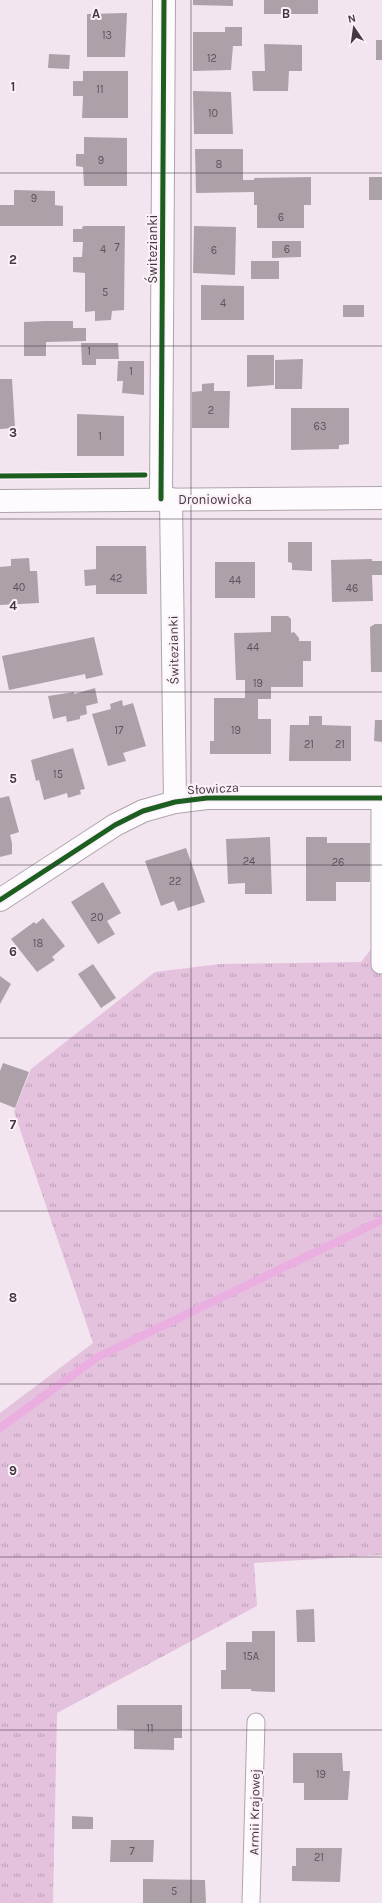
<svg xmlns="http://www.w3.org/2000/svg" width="382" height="1903" font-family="Karla,sans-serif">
<defs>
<pattern id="grass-tufts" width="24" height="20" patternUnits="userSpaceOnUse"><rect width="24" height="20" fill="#e4c1dd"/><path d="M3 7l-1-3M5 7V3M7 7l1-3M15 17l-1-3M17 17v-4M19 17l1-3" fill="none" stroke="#ba9eb5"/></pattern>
</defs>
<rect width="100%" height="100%" fill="#f3e5f0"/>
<polygon fill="url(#grass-tufts)" points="372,948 382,948 382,1555 254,1563 257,1606 57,1713 53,1903 0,1903 0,1413 93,1343 14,1112 31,1069 155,972 220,964 361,962"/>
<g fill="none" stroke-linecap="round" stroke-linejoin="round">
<polyline stroke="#ebaee0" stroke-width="8" points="0,1428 96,1358 382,1220"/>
</g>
<g fill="#aca1a9">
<polygon points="193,0 233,0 233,6 193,5"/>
<rect x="264" y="0" width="54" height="14"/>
<polygon points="127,13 125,57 87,57 87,14"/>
<polygon points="225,27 242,27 242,46 233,46 231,70 193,71 193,32 225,32"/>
<rect x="376" y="40" width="6" height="20"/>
<polygon points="264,44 302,45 302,71 289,71 288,91 253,91 252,71 265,71"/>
<polygon points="49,54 70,55 69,69 48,68"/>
<polygon points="83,71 128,71 128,118 82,118 83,96 73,96 73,81 83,81"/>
<polygon points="193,91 231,92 233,134 194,134"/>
<polygon points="84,137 127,138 127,186 84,186 83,167 76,166 76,154 84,154"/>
<polygon points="195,149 243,149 243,180 254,180 254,178 311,177 311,205 304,205 304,228 257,228 257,205 254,205 254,192 196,193"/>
<rect x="369" y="177" width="13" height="23"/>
<polygon points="14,190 55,191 55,205 63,206 63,226 0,226 0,205 14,205"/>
<polygon points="83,226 125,226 124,310 112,311 111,320 95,321 95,311 85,312 85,273 73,272 73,257 82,257 83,242 73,242 73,229 82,229"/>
<polygon points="194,226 236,227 235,275 193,273"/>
<polygon points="272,241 301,241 301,257 272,258"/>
<rect x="251" y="261" width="28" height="18"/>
<polygon points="201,285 244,286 244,320 201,320"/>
<rect x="343" y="305" width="21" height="12"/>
<polygon points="46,321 73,321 73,328 86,328 86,341 46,342 46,356 24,356 24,322"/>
<polygon points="81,343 118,343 119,359 96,359 96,365 82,365"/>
<polygon points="247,355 274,355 274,385 247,387"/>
<polygon points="303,359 302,389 275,389 275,360"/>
<polygon points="118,361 144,361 144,395 122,393 123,381 117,381"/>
<polygon points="0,379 12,379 15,428 0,429"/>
<polygon points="214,383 214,391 230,391 229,428 192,428 192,392 202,391 202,384"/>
<polygon points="291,408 349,408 349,444 339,445 339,449 291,450"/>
<polygon points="77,414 124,416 124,456 77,456"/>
<polygon points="288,542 312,542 312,571 292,570 292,563 288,562"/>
<polygon points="96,546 146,546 147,594 96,594 96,585 85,586 84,570 96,569"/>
<polygon points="29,558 30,571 37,571 39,603 0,605 0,567 11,566 11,559"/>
<polygon points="372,559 372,561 382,561 382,575 372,575 373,601 332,602 331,560"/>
<rect x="215" y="562" width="40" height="36"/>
<polygon points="271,616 288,616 291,619 291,633 294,632 299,638 299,641 311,641 311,661 303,661 303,687 271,687 271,699 258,699 258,719 271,719 271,754 210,754 210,741 214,741 214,698 245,698 245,680 236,680 234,633 271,632"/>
<polygon points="375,624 382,624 382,672 371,672 370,627"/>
<polygon points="94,637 103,675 86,679 85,674 9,690 2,656"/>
<polygon points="95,688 98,703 86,706 87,714 80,716 80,719 67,722 66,716 53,719 48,696 74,692 74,694"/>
<polygon points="122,700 123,706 133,703 146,746 123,753 126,761 108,766 92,714 111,709 110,704"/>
<polygon points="309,716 322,716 322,725 351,726 351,761 289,761 290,725 309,725"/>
<polygon points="375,720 382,720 382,742 374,741"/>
<polygon points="73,748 85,789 80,790 81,794 68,798 67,793 44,800 39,780 36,781 31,760"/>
<polygon points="9,796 19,832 10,835 12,843 12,854 0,857 0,798"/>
<polygon points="270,837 272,894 245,894 245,883 228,884 226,839"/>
<polygon points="306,837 327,837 327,843 370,843 370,882 336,882 336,901 306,901"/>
<polygon points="186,848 205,902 178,911 174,901 161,906 145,861"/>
<polygon points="103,882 121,913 107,921 115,934 98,944 71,902"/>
<polygon points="43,918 65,946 52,957 55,960 37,972 11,939 34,922 36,924"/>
<polygon points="93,964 116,998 101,1008 78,974"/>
<polygon points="0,976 11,984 0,1004"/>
<polygon points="3,1063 29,1072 15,1108 0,1102 0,1071"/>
<polygon points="314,1609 315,1642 297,1642 296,1610"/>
<polygon points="252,1631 275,1631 275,1692 251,1691 251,1689 221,1689 221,1670 226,1670 226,1642 252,1642"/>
<polygon points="117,1705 182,1705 182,1738 174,1738 174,1750 134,1749 134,1730 117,1729"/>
<polygon points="293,1753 342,1753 343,1771 350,1771 348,1800 304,1800 304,1783 293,1783"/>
<polygon points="72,1816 93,1817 93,1829 72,1829"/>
<polygon points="111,1840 154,1840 153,1862 110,1862"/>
<polygon points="296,1848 342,1848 340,1882 292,1881 292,1866 296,1866"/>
<polygon points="143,1879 205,1880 206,1903 143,1903"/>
</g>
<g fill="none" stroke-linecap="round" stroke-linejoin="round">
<g stroke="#afa4ac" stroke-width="19">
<g id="service">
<polyline points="380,965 380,798"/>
<polyline points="251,1903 256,1722"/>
</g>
</g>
<g stroke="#afa4ac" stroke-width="24">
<g id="minor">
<polyline points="161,499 164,0"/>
<polyline points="171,499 175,802"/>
<polyline points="0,900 115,825 143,811 175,802 207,798 382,798"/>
</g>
</g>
<g stroke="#afa4ac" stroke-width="24">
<polyline id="tertiary" points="0,501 382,498"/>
</g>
<use href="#service" stroke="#fdfbfd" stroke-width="17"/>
<use href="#minor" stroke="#fdfbfd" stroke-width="22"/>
<use href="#tertiary" stroke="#fdfbfd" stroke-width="22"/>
<g stroke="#fcf1f9" stroke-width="8">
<g id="cycleway">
<polyline points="0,476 145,475"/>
<polyline points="161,499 164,0"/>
<polyline points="0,900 115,825 143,811 175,802 207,798 382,798"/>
</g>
</g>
<use href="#cycleway" stroke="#1b5e20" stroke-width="5"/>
</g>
<path fill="none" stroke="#443942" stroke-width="1" stroke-opacity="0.55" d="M191,0V1903M0,173H382M0,346H382M0,519H382M0,692H382M0,865H382M0,1038H382M0,1211H382M0,1384H382M0,1557H382M0,1730H382"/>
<g text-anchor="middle" stroke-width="4" stroke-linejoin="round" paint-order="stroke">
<g font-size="11" fill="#5e535c">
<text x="107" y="39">13</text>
<text x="212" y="62">12</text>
<text x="100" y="93">11</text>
<text x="213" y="117">10</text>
<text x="101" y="164">9</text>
<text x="219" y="168">8</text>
<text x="34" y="202">9</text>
<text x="281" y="221">6</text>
<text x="117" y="251">7</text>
<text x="103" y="253">4</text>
<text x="287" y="253">6</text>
<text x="214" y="254">6</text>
<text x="105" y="296">5</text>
<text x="223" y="307">4</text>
<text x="89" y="355">1</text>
<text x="131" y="375">1</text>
<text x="211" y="414">2</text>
<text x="320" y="430">63</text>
<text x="100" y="440">1</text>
<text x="116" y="582">42</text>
<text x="235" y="584">44</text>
<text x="19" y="591">40</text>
<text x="352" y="592">46</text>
<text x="253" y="651">44</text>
<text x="258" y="687">19</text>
<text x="119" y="734">17</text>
<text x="236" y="734">19</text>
<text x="309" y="748">21</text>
<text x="340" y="748">21</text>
<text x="58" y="778">15</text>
<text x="249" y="865">24</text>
<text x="338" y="866">26</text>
<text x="175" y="885">22</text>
<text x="97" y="921">20</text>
<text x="38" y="947">18</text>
<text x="251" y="1660">15A</text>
<text x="150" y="1732">11</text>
<text x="321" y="1778">19</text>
<text x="132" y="1855">7</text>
<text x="319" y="1861">21</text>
<text x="174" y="1895">5</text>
</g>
<g font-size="13" fill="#443942" stroke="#fcf1f9">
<text transform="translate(152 249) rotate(-90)" y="5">Świtezianki</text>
<text x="215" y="504">Droniowicka</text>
<text transform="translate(173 650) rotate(-91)" y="5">Świtezianki</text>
<text transform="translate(213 788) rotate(-3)" y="5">Słowicza</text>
<text transform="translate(254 1812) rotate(-89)" y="5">Armii Krajowej</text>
</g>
</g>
<g font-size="13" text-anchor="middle" font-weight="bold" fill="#443942" stroke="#fcf1f9" stroke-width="4" stroke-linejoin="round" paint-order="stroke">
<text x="96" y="18">A</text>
<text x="286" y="18">B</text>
<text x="13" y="91">1</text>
<text x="13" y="264">2</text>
<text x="13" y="437">3</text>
<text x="13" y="610">4</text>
<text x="13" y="783">5</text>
<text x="13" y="956">6</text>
<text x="13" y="1129">7</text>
<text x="13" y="1302">8</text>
<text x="13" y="1475">9</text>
</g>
<g transform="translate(354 28) rotate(347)" stroke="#fcf1f9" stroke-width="3" paint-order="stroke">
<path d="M0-3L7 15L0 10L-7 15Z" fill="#443942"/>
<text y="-6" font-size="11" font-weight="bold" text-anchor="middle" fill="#443942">N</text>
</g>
</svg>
